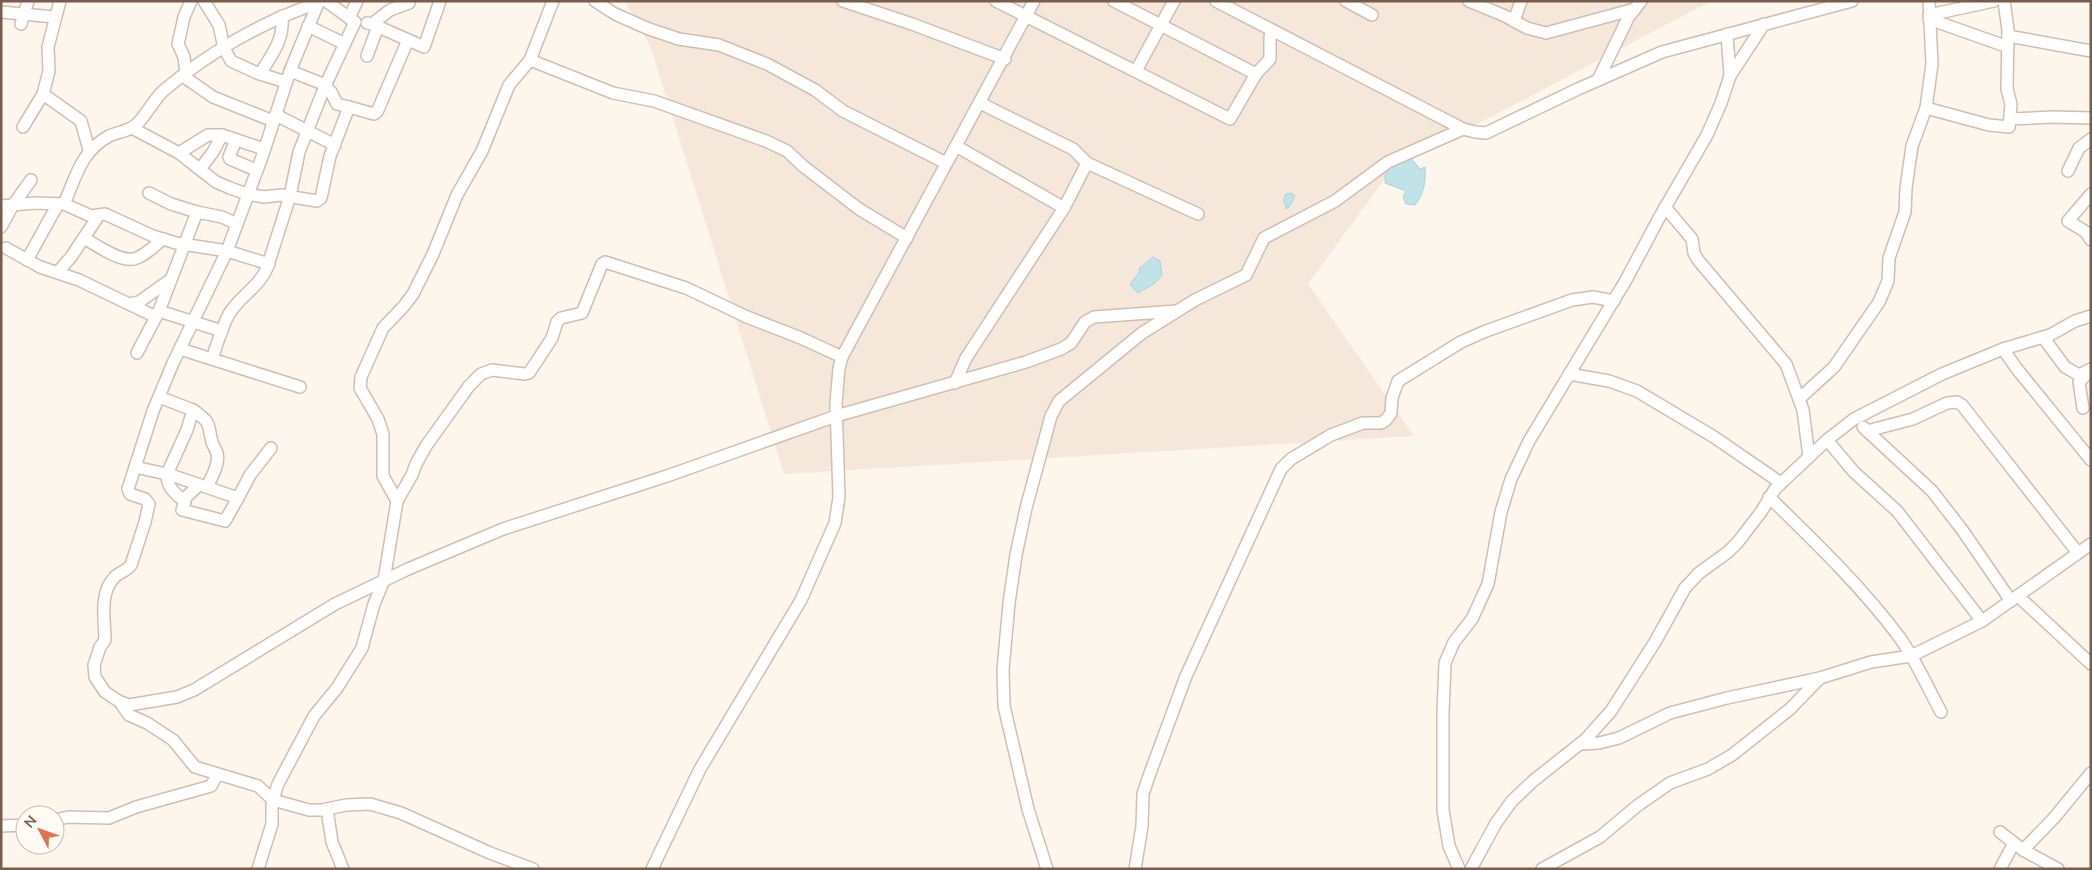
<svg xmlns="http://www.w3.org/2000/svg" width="2092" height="870" font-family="Mulish,sans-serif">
<rect width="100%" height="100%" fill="#fdf6ec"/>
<polygon fill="#f5e8da" points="625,1 1711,1 1392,169 1308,284 1414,436 784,474 651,48"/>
<g fill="#bfe3e8" stroke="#a5d3da">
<path d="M1410,157L1420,169L1425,167C1426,181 1424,194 1415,205L1406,204L1403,197L1406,191L1385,183V175L1389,169Z"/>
<polygon points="1291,193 1295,196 1289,207 1286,209 1286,205 1283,201 1286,194"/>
<polygon points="1153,257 1160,261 1162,275 1155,283 1138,293 1130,285 1140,271 1139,269"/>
</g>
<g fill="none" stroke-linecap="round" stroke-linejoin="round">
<g stroke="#d1beb0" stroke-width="14">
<g id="minor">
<polyline points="204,1 219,25 224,48 231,61 257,73 286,82"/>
<path d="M319,1L290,71L262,157L227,251L173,363L153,411L128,489L130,494L145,499L149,504L145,522L131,565C126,572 118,572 113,579C99,595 105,622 105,640L100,647L94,665L95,677L105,692L120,702L129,705L177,697L194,690L335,604L408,569L503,529L667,476L836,416L1026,362L1061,349L1071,343L1085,322L1094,317L1177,311"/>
<polyline points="595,1 615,14 649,29 679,39 719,45 767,64 815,90 843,111 946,163"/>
<polyline points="843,1 912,24 1005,59"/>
<polyline points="996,1 1230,119 1256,74"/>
<polyline points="1114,1 1256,74 1270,59 1270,37 1272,30"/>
<polyline points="1216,1 1463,129 1475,132 1486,133 1578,89 1662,52 1852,1"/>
<polyline points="1346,1 1372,15"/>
<polyline points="1469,1 1505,16 1527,28 1546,33 1635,9"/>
<polyline points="1,12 54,17"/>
<polyline points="1929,15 1994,1"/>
<polyline points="349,18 357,1"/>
<polyline points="1929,19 2008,47"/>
<polyline points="1514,21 1521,1"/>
<polyline points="367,23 372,24 390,10 409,3"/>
<polyline points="21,24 28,1"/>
<polyline points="372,24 424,47 440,1"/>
<polyline points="308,26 343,43"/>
<polyline points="1727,34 1730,76"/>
<polyline points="2008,36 2091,51"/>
<polyline points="367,56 378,26"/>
<polyline points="530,60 613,93 654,101 766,141 787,151 803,166 859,209 907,238"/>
<polyline points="1136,71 1174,1"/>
<polyline points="186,73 184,57 178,44 184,17 191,1"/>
<path d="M260,74C272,54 284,41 282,16"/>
<polyline points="183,76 213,97 273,121"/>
<polyline points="1598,80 1628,18 1641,1"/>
<polyline points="43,94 81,121 89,150"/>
<polyline points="349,107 374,114 377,112 408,40"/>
<polyline points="1926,108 1989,125 2009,127 2011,104 2007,89 2008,30 2004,1"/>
<polyline points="276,115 335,145"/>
<polyline points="2011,119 2053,117 2091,118"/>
<polyline points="23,127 43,94 49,71 48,47 60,1"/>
<polyline points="132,128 179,153 216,182 230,188 247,194 264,197 281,195 317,201 321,198 330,156 349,107 337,104 331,92 323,84 290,71"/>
<polyline points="236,140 229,157 230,159 256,170"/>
<polyline points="956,146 1064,208"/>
<polyline points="179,153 208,135 222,135 264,149"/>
<polyline points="1087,163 1198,214"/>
<polyline points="200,169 213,152 222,135"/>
<polyline points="2068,171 2079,148 2091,139"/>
<polyline points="2091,194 2068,221 2086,232 2091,240"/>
<path d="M64,204C76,177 81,151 109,136C118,132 130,131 137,124C147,114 153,101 163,91C208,53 263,21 318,3"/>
<polyline points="1,206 35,203 64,204 91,216 105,214 153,236 176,243 227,251 269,264"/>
<polyline points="1665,207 1692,239 1694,253 1698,260 1786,364 1803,410 1809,457"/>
<polyline points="197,212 222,217 237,224"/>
<polyline points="1,227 13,205 31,180"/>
<path d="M84,238C96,245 120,262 134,259C145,256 154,246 163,239"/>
<polyline points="6,248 40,267 79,280 156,317"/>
<polyline points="27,260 58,204"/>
<polyline points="58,272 71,257 99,215"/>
<polyline points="129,304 139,302 170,280"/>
<polyline points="159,311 222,331"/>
<polyline points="2043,337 2065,367 2079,375 2091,369"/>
<polyline points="180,349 300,387"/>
<polyline points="2003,349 2017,369 2091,460"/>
<polyline points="137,353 159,311 197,212 171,204 149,193"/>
<path d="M212,359C217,344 222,327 229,314C240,296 259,287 267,268L290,196L299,152L325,86L355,22L326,1"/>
<polyline points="1569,374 1609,381 1637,391 1714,437 1781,483"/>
<polyline points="955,383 966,358 1064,208 1087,163 1073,149 980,103"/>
<path d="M159,397L193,410L187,430L167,474C166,487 176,494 185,502"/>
<polyline points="1799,399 1834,367 1879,302 1888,281 1889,258 1905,212 1906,188 1912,146 1926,108 1932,64 1929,1"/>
<polyline points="2083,408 2079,382 2090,371"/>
<path d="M193,410C212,424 207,422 212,442C213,446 216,449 217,453C220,464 211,478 207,487"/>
<polyline points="1863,427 1932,491 1963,531 2011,601"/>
<polyline points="1867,431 1913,419 1947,403 1957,402 1962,405 2078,553"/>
<polyline points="1827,440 1854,472 1897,511 1982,621"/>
<polyline points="135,467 171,475 238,498 225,521 182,510 186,497 199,485"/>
<path d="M1769,497C1815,542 1862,587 1900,638C1916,661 1928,688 1941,712"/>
<polyline points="238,498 250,475 271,448"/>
<polyline points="397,501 412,475 416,464 426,446 469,386 481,374 492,370 525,374 529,373 552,338 557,322 561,318 582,313 602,264 605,262 686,288 747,317 801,338 842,357"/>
<polyline points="2018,596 2091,664"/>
<polyline points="120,702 129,715 147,723 173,740 195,767 258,786 273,800 309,810 322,810 346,805 370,804 401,813 490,853 533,869"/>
<polyline points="1581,744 1599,743 1619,738 1670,713 1727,698 1820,678"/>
<polyline points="327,809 332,842 343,869"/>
<polyline points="55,820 68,817 109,818 136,807 211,786 217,775"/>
<polyline points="1,826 25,825"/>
<polyline points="2000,832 2023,850 2058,869"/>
<polyline points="2023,850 2054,818 2091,773"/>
<polyline points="258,869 272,824 272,803 278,784 314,716 337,688 362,648 374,604 384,580 397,501 383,476 383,434 378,419 360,388 361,377 383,328 404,306 413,294 433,254 457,195 482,151 509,85 530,60 553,1"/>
<polyline points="652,869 700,769 801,600 835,523 839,497 836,403 839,368 842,357 1034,1"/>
<polyline points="1047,869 1028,809 1004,706 1003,670 1009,603 1016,555 1026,508 1051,416 1059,401 1142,333 1195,300 1246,275 1264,238 1335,201 1388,162 1463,129"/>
<polyline points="1135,869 1142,826 1143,794 1149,776 1186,676 1281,469 1291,459 1331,435 1363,423 1381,423 1386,420 1391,413 1392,398 1398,381 1461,342 1486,331 1572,300 1593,297 1614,301"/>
<polyline points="1459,869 1449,846 1443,810 1443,713 1445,663 1454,642 1472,619 1488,584 1501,512 1511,479 1529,441 1626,280 1659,218 1707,135 1721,103 1730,76 1764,24"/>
<polyline points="1471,869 1496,823 1512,801 1533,781 1586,739 1611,711 1655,642 1685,588 1699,573 1728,552 1738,542 1761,512 1775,489 1827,440 1854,419 1942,374 2003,349 2050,335 2075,321 2091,316"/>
<polyline points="1542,869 1600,837 1637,806 1670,783 1708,769 1732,755 1790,709 1820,678 1871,662 1911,656 1982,621 2091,544"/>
<polyline points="2000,869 2014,843"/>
</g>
</g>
<use href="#minor" stroke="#fff" stroke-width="11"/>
</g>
<rect width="2092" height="870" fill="none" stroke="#7a5c4d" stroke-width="5"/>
<g transform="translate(40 830) rotate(311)"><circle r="24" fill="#fffaf3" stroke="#cabbb1"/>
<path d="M0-4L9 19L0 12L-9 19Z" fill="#e76f51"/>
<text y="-8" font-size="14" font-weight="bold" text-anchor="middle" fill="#7a5c4d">N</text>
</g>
</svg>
